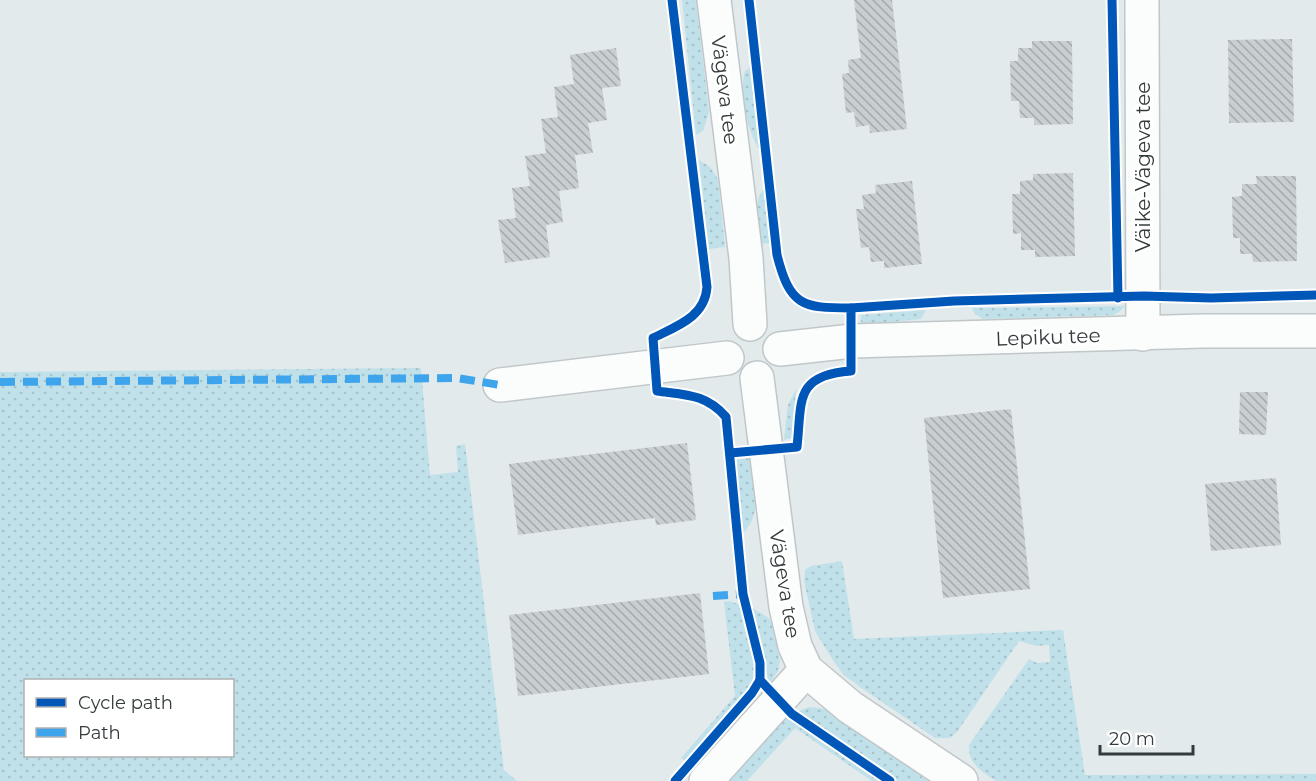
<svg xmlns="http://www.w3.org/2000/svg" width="1316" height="781" font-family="Montserrat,sans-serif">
<defs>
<pattern id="grass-dots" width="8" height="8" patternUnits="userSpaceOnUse" patternTransform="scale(1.5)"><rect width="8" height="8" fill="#c0e1ea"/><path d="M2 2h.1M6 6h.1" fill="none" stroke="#a6c2ca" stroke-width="1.8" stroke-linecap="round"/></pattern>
<pattern id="building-back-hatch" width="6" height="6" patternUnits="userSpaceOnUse" patternTransform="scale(1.5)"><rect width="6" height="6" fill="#c9cfd1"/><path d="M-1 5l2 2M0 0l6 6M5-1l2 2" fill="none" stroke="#a4a9ab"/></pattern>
</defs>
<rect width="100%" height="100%" fill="#e2eaec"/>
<g fill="url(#grass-dots)" fill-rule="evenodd">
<polygon points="682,0 696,0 709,112 703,131 696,135"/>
<path d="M753,66L762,153C748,136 738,92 745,71Z"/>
<polygon points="699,160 710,167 718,179 725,247 709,249"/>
<path d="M766,186L773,243L760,244C758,224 751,202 766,186Z"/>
<polygon points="1125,306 1119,312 1113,315 983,319 975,314 972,308"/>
<polygon points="926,310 921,319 861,325 861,315"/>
<path d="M421,368L430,475L458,472L456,446L465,444L504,770L517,781H0V372ZM26,680H232V756H26Z"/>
<polygon points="796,389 794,413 794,437 784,440 788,405"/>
<path d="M750,458C754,485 764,512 743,533L734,460Z"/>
<path d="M842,561L854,639L1063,630L1085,775L1316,774V781H996C982,772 968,764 969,745L1029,659L1037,663L1050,662L1049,645L1036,646L1019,641L957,732L950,738H935L860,687L844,675L834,662L815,631L804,581L805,570L811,566Z"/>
<path d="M730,601L740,605C745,623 756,656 754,674C752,694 701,745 686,762L681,758L735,696L724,602Z"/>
<polygon points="751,607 769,618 772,624 780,661 778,671 769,685 763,651"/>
<polygon points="809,707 827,709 928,781 872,781 795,728 747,781 727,781 780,719"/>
</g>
<g fill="url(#building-back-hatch)">
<polygon points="854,0 892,0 907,129 870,133 869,125 856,127 854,112 846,113 842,74 849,73 848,60 861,58"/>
<polygon points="1292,39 1294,122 1229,123 1228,40"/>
<polygon points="1032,41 1072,41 1073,124 1034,125 1034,118 1020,118 1019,101 1011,101 1010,61 1018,61 1018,48 1032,48"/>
<polygon points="616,48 621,86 602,88 607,120 588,123 593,153 575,155 579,188 559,191 563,222 546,225 550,257 505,263 498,220 516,218 512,188 530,186 525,156 546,153 541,119 558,117 554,87 574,84 570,55"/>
<polygon points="1073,173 1075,256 1035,257 1035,250 1021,250 1021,233 1013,234 1012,194 1020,194 1020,181 1033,180 1033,174"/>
<polygon points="1256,176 1296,176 1297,261 1253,262 1252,254 1240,254 1240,238 1233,238 1232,197 1242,196 1242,184 1257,184"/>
<polygon points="912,181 922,264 884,268 884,261 871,262 869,247 861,248 856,209 864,209 862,195 876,193 875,185"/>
<polygon points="1240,392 1268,392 1266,435 1239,434"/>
<polygon points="1011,409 1030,589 943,598 924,418"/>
<polygon points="687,443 696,520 656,525 655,518 518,535 509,464"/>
<polygon points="1276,478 1281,545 1211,551 1205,484"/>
<polygon points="700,593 709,674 518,696 509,615"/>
</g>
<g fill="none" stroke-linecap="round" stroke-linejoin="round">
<g stroke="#c1c7c9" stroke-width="36">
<g id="minor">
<polyline points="714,0 746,258 750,324"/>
<polyline points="1142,0 1143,334"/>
<polyline points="780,349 852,341 1203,331 1316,331"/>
<polyline points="757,378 786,607 795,646 806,670 850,707 961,781"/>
<polyline points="500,385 727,358"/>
<polyline points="706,781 806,670"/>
</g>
</g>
<use href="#minor" stroke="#fbfcfc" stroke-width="33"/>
<g stroke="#3ea4ec" stroke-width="8" stroke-dasharray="15 8" stroke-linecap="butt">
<polyline points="0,382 457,378 500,385"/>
<polyline points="713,596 743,594"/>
</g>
<g stroke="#fff" stroke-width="13">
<g id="cycleway">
<path d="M672,0L707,287C705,317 677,326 653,338L657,391C686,395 706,394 726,417L743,594L760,663V680L792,714L890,781"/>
<polyline points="1112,0 1118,298"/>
<polyline points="851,308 954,301 1144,296 1211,298 1316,295"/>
<path d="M730,453L797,447C802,401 794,375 851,371V308C802,308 790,306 777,255L749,0"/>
<polyline points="675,781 752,693 760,680"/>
</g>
</g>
<use href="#cycleway" stroke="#0057b8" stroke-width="9"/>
</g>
<g text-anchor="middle" stroke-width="6" stroke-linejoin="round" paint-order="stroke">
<g font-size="20" fill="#343b3d" stroke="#fff">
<text transform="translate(725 90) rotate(83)" y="7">Vägeva tee</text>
<text transform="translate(1143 167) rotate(-90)" y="7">Väike-Vägeva tee</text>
<text transform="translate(1048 337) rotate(-2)" y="7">Lepiku tee</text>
<text transform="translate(785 584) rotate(81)" y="7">Vägeva tee</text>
</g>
</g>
<rect x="24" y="679" width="210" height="78" fill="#ffffff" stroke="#aeb1b1" stroke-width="1.5"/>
<rect x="36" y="698" width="30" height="9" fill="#0057b8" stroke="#aeb1b1" stroke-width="1.5"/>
<text x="78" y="709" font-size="18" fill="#343b3d">Cycle path</text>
<rect x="36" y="728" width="30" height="9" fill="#3ea4ec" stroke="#aeb1b1" stroke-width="1.5"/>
<text x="78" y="739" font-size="18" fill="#343b3d">Path</text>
<path d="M1100 745v9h93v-9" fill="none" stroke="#343b3d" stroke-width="3"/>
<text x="1109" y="745" font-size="18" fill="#343b3d" stroke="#ffffff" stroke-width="4.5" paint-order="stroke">20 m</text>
</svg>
